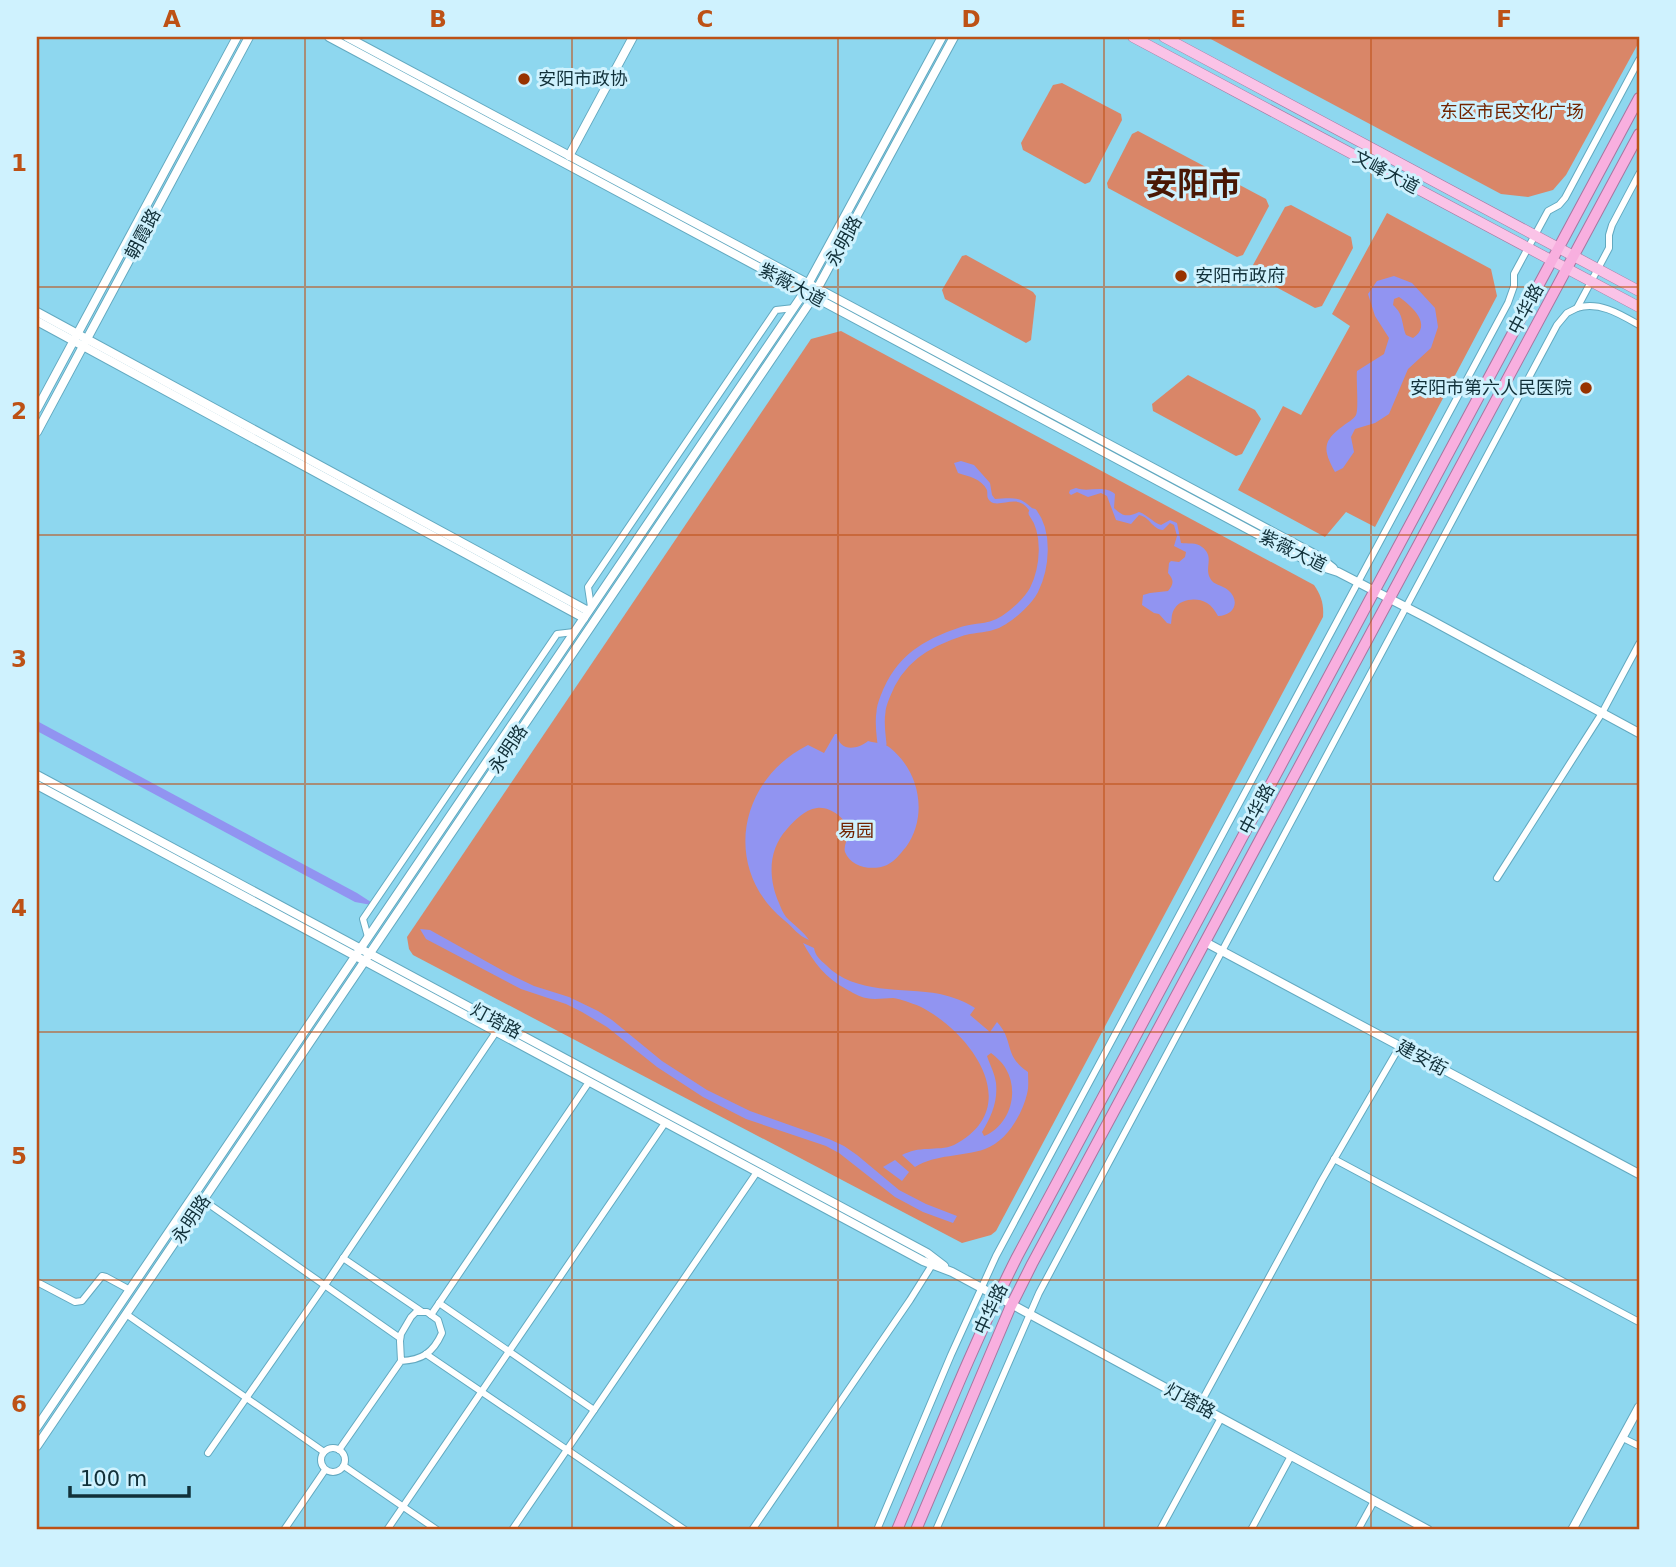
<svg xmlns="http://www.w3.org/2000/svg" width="1676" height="1567" font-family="'DejaVu Sans','Noto Sans SC',sans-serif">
<rect width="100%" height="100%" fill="#8ed7ef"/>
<g fill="#d98668">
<polygon points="1207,37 1639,37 1639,42 1566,175 1553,190 1528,197 1501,194"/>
<polygon points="1062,83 1121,114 1122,120 1090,182 1085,184 1023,150 1021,143 1053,85"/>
<polygon points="1138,131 1266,199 1269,206 1243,255 1237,257 1108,188 1107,183 1132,134"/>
<polygon points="1291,205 1351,237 1353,248 1322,306 1315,308 1254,275 1253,265 1285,207"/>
<polygon points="1387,213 1491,269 1497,296 1375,527 1346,512 1325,537 1238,490 1283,406 1301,415 1350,326 1332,314"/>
<polygon points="966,255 1033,292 1036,296 1031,340 1026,343 945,299 942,290 962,256"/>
<path d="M841,331L1314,585C1321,595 1324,604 1323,617L996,1231L991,1235L962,1243L413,955L409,949L407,937L811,339Z"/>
<polygon points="1188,375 1255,410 1261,419 1242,454 1236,456 1153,411 1152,404"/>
</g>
<g fill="#9194f1" fill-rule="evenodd">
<path d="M1394,276L1412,283L1435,308L1438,327L1431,348L1408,369L1389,414L1375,423L1355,429L1351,437L1354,452L1343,468L1335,472C1323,450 1322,441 1343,426C1348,422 1353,420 1356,415C1359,410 1356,379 1357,371L1384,354L1389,338L1375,316L1368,294L1377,281ZM1399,297C1412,306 1433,325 1413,338L1406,335C1401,322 1404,315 1393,305L1394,299Z"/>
<path d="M961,461L974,465L990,483L992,495L995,499C1003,499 1013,497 1021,500C1027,503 1031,508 1036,511L1031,513C1029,510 1027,507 1023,504C1013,497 997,508 990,501C986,497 988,495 987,490C982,479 968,476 958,473L954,463Z"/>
<path d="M1076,488C1089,493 1103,484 1115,494L1114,508C1123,517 1128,517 1139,512C1148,515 1152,522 1161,525L1170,520L1177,523L1181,543C1187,544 1197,542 1202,547C1215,557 1204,567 1210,578C1213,585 1222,585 1228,590C1241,601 1234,616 1218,616C1215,611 1212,606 1207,603C1197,597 1181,599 1175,608C1171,613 1172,619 1171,624L1167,623L1159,614L1154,613L1142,605L1143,595L1150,593L1168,591C1174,584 1174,580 1168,573L1169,563L1171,561L1179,562L1185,557L1186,552L1174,546L1177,536L1174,525L1170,523L1163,530C1152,529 1150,517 1139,515L1131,524L1116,520L1107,496L1101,493L1088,497L1077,492L1071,495L1069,493L1070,490Z"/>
<polygon points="37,721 357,893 377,906 355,902 37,731"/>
<path d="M835,734H837C839,752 857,750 868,741C875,743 884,743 889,747C919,770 929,815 906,847C900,854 895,861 887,865C873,871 851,868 845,852C843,845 849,838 848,831C847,818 829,806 817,808C804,810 795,820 787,829C768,850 768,878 779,903C781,908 783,913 786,917C794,925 803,931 809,940C797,935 794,928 784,920C722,869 738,780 808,745L824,753Z"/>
<polygon points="420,929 430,930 507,973 534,986 569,997 598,1011 612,1020 662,1061 707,1090 750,1111 829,1139 844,1146 857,1155 899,1190 926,1204 957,1216 953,1223 923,1212 895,1197 839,1153 826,1146 746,1119 703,1097 657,1067 607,1027 582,1012 566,1004 521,989 426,939"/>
<path d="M803,943L814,948C815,955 820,960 826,965C855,995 902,987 940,994C953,997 964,1001 975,1008L970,1015L990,1032L997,1022C1015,1042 1003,1055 1028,1072C1028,1079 1029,1087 1027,1094C1022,1115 1006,1142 985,1149C962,1157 936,1154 915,1167L902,1155C910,1151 918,1149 928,1149C937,1148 945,1149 954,1145C1027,1107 970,1031 919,1006C911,1003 901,999 893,998C884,998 875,1000 866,998C859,997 852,992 846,989C826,978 814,963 803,943ZM991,1053C996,1057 1003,1063 1006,1069C1020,1093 1009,1126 984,1136L982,1132C991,1117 998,1102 996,1083C995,1074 990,1065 987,1056Z"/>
<polygon points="895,1160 909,1172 902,1181 883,1167"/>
</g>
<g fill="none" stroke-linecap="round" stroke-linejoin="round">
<path stroke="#9194f1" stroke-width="9" d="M882,744C881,734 879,723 881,712C881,707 883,702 885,697C899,659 926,643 963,631C976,627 991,629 1004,620C1015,613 1028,601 1034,590C1045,568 1048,533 1033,513"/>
<g stroke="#62a9c0" stroke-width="8">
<g id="minor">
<path d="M1577,308C1599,301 1620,314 1639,325"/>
<polyline points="591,607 588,587 776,310 794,308"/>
<polyline points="1497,878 1602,713 1639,644"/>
<polyline points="368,937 363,919 557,634 574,632"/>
<polyline points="1334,1159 1639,1322"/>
<polyline points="203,1200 400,1338"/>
<polyline points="343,1258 421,1311"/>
<polyline points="37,1282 75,1302 82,1301 102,1276 106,1277 130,1290"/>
<polyline points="439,1303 594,1410"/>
<polyline points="126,1314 324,1452"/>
<polyline points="431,1315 589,1082"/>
<polyline points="426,1354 685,1530"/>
<polyline points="1199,1406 1322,1180 1400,1046"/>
<polyline points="1623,1438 1639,1446"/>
<circle cx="333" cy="1460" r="12"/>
<path d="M339,1450L401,1361L400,1341L401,1334L411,1317L416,1312H427L438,1320L442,1333C433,1353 422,1360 401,1361"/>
<polyline points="208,1453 325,1285 496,1032"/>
<polyline points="344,1466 437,1530"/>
<polyline points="284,1530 325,1470"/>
<polyline points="387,1530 665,1123"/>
<polyline points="512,1530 757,1172"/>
<polyline points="752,1530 910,1300 932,1265"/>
<polyline points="877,1530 951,1355 996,1256 1508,303 1514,286 1514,274 1528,248 1548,211 1559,205 1565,198 1639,60"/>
<polyline points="936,1530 1039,1293 1557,325 1567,313 1577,308 1609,248 1609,235 1612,225 1639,174"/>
<polyline points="1160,1530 1221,1418"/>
<polyline points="1251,1530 1291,1456"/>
<polyline points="1358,1530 1374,1501"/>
</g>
</g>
<g stroke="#62a9c0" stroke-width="10">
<g id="tertiary">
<polyline points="329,37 1313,564 1338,572 1427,618 1639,733"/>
<polyline points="347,37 1318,556 1333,568"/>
<polyline points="569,156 633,37"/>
<polyline points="37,312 588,611"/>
<polyline points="37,321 584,618"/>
<polyline points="37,409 237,37"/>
<polyline points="37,432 249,37"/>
<polyline points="37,775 927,1253 944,1266"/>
<polyline points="37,785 923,1261 952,1272 1428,1530"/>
<polyline points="1205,942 1639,1174"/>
<polyline points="37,1427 801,297 942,37"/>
<polyline points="37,1446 810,302 954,37"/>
<polyline points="1572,1530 1639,1407"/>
</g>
</g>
<g stroke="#a676a0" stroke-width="11">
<g id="primary">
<polyline points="1133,37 1639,307"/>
<polyline points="1164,37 1639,291"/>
</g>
</g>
<g stroke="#a676a0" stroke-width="12">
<g id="trunk">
<path d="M897,1530C936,1438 972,1346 1017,1257L1639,98"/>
<polyline points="916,1530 1010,1308 1032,1264 1639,134"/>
</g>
</g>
<use href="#minor" stroke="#fff" stroke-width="6"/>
<use href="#tertiary" stroke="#fff" stroke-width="8"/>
<use href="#primary" stroke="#fac3e7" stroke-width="10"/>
<use href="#trunk" stroke="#f8afdf" stroke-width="10"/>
</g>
<path fill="none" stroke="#bd5115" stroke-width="2" stroke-opacity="0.55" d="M305,37V1530M572,37V1530M838,37V1530M1104,37V1530M1371,37V1530M37,287H1639M37,535H1639M37,784H1639M37,1032H1639M37,1280H1639"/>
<g fill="#983300" stroke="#cff2fe" stroke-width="2.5">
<circle cx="524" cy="79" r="7"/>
<circle cx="1181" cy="276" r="7"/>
<circle cx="1586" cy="388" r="7"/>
</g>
<g text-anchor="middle" stroke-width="6" stroke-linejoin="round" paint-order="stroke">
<g font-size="18" fill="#113039" stroke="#cff2fe" text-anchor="start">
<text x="538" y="85">安阳市政协</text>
<text x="1195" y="282">安阳市政府</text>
<text x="1572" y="394" text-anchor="end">安阳市第六人民医院</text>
</g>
<g font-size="18" fill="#722400" stroke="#cff2fe">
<text x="1512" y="118">东区市民文化广场</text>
<text x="856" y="837">易园</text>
</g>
<g font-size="18" fill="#113039" stroke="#cff2fe">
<text transform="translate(1386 172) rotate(28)" y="6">文峰大道</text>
<text transform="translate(143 234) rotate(-62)" y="6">朝霞路</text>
<text transform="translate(844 241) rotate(-61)" y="6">永明路</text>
<text transform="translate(792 285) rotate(28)" y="6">紫薇大道</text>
<text transform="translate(1526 309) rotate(-62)" y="6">中华路</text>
<text transform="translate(1293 551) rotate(26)" y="6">紫薇大道</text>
<text transform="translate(508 749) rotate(-56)" y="6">永明路</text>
<text transform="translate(1257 809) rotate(-62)" y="6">中华路</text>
<text transform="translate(496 1021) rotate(28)" y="6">灯塔路</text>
<text transform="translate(1422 1058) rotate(28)" y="6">建安街</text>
<text transform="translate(191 1219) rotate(-56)" y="6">永明路</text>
<text transform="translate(991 1309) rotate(-65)" y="6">中华路</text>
<text transform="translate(1190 1401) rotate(28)" y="6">灯塔路</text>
</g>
<g font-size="32" font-weight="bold" fill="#491805" stroke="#cff2fe">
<text x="1193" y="195">安阳市</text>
</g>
</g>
<rect width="1676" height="1567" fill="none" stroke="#cff2fe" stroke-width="77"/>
<path d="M70 1486v10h119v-10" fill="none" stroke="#113039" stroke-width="3.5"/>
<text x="80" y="1486" font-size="21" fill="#113039" stroke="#cff2fe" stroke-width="5" paint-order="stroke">100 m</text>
<rect x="38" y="38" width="1600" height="1490" fill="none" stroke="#bd5115" stroke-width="2.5"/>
<g font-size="23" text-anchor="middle" font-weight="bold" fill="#bd5115">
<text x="172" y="27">A</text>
<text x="438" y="27">B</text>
<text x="705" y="27">C</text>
<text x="971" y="27">D</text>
<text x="1238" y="27">E</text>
<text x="1504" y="27">F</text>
<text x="19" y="171">1</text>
<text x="19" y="419">2</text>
<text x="19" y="667">3</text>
<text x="19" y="916">4</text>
<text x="19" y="1164">5</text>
<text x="19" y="1412">6</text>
</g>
</svg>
